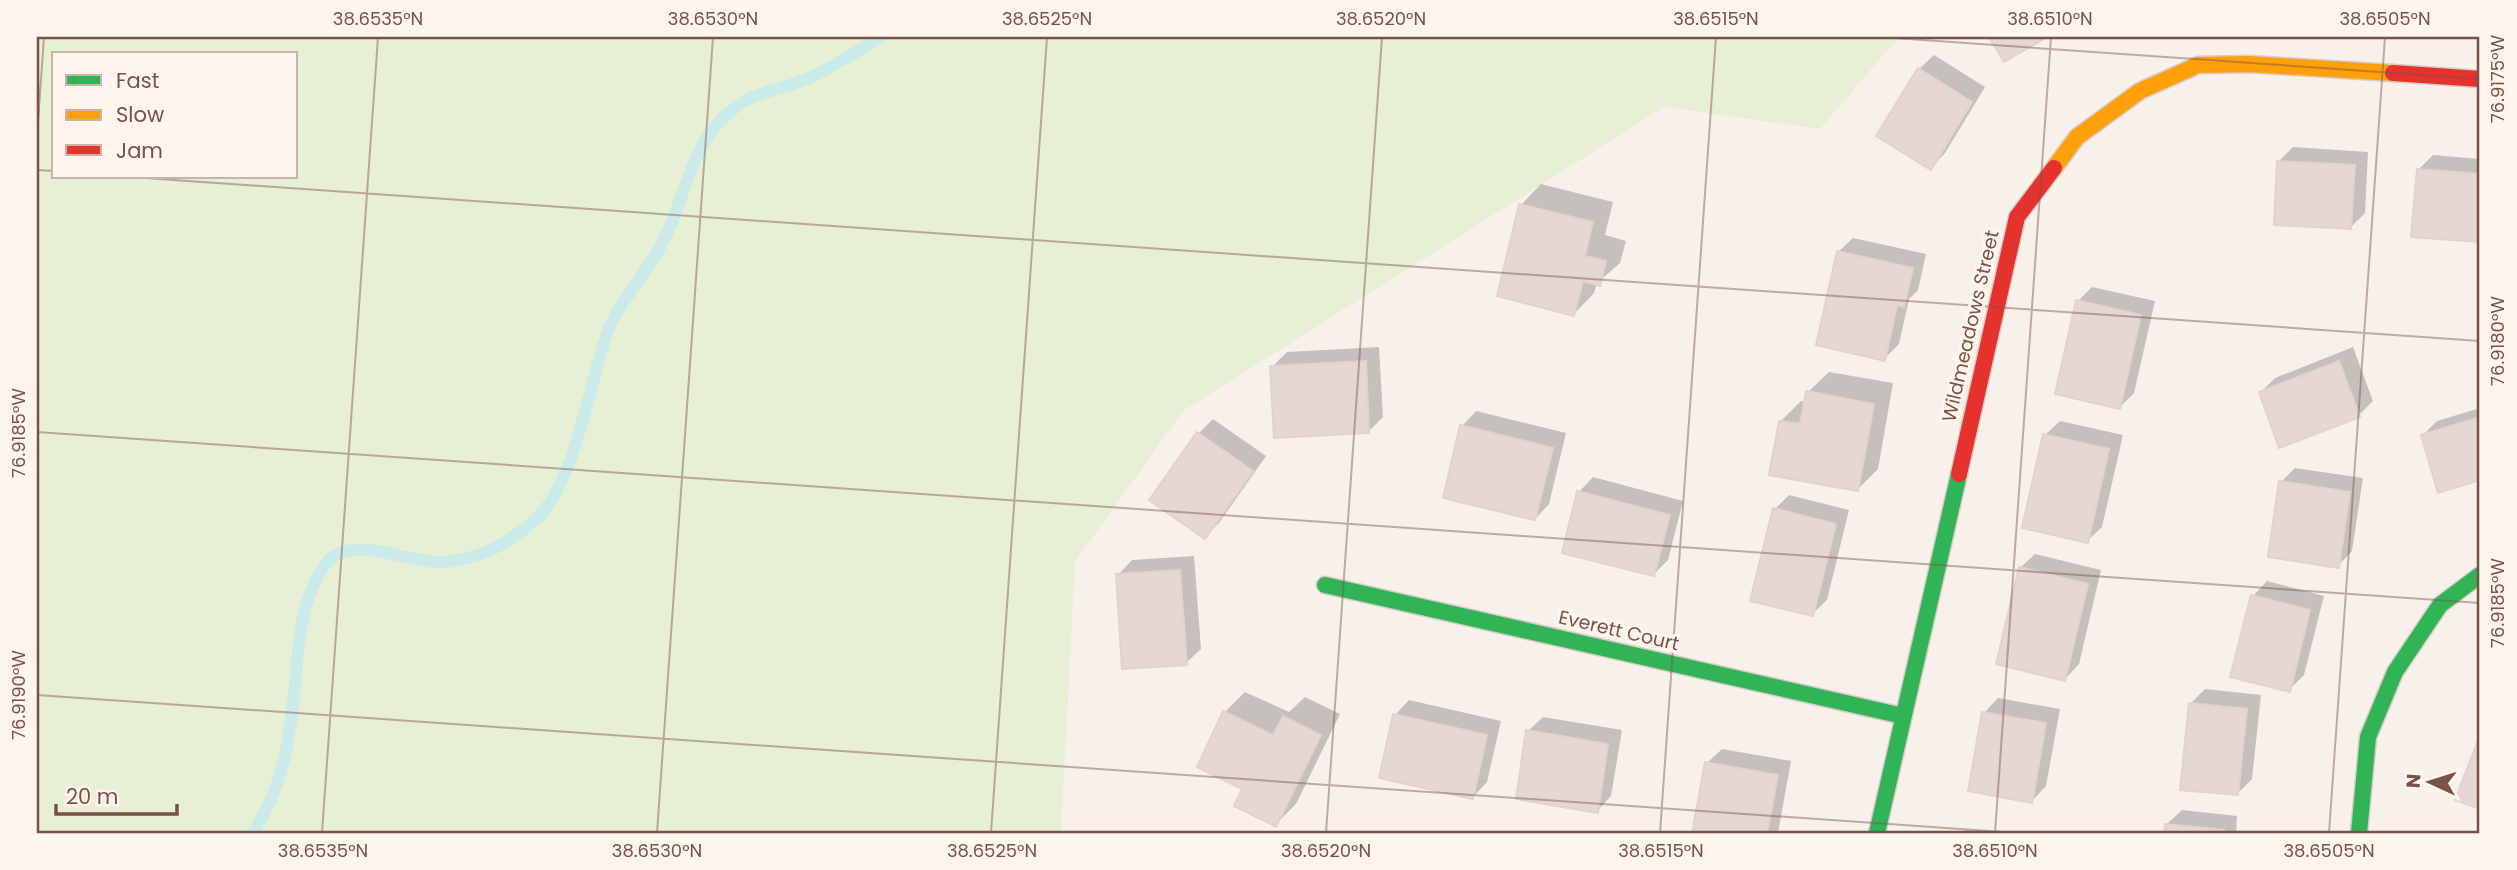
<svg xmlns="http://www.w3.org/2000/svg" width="2517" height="870" font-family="Poppins,sans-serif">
<rect width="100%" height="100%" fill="#f8f1eb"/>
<path fill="#e7efd4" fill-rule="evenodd" d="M37,37H1899L1820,129L1664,107L1183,411L1075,562L1061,833H37ZM54,54H296V177H54Z"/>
<g fill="#0003">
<polygon points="1934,55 1985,87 1945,153 1931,168 1919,69"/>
<polygon points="2293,147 2368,152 2365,213 2351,227 2278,162"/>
<polygon points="2433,155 2480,159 2480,240 2413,235 2418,170"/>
<polygon points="1541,184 1613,202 1605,235 1626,241 1620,263 1597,283 1594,293 1574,314 1521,205"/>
<polygon points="1853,238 1926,254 1918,290 1909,299 1899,344 1884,359 1838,252"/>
<polygon points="2092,287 2155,301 2134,393 2120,407 2078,301"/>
<polygon points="1379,347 1383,417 1368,432 1272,367 1287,352"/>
<polygon points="2353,347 2373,401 2359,415 2261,392 2275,378"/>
<polygon points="1829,372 1893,383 1878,469 1858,489 1781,421 1801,401 1806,402 1808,392"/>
<polygon points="2480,408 2480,478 2439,491 2423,435 2437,421"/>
<polygon points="1476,411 1566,433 1549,504 1535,519 1462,426"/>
<polygon points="1213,419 1266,456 1219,523 1204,537 1152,499 1199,433"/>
<polygon points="2060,421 2123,435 2102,527 2087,541 2045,435"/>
<polygon points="2295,468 2363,478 2352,551 2338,566 2281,482"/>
<polygon points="1593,477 1683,501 1668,560 1653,575 1579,492"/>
<polygon points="1789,495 1849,510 1827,600 1812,614 1775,509"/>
<polygon points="2035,554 2101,570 2079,664 2065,679 2020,568"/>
<polygon points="1194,556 1201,649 1186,663 1118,575 1132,560"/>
<polygon points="2267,581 2324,596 2304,675 2289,690 2253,596"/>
<polygon points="2205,689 2261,695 2252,779 2238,793 2190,704"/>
<polygon points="1245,692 1289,712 1305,697 1340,714 1296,804 1276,824 1244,789 1225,712"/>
<polygon points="1998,698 2060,709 2046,786 2032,801 1984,713"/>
<polygon points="1409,700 1501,721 1487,782 1473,797 1395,715"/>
<polygon points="1543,717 1622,730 1611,796 1597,811 1528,731"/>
<polygon points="1722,749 1791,761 1778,833 1694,833 1707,763"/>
<polygon points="2182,810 2237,816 2236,833 2166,833 2167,824"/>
<polygon points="1965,830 1986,833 1962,833"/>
</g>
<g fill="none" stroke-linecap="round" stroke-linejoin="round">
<path stroke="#caebea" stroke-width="12" d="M252,833C285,787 291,730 296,675C299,637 302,599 324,566C349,530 407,564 442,562C481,560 511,542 538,517C572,486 590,387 604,342C615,307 638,284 656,254C683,211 687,152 724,117C754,88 778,93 811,77C835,66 858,51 880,37"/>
</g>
<g fill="#e5d7d2" stroke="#e2d3cc" stroke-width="2">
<polygon points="1989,37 2047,37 2004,62"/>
<polygon points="1918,68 1972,102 1931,170 1876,136"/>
<polygon points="2277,161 2355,165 2351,229 2274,225"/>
<polygon points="2417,169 2480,174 2480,242 2411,237"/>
<polygon points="1519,204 1593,222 1585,256 1606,261 1600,286 1583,281 1574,316 1497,296"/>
<polygon points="1837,251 1913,268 1904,307 1897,305 1885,361 1816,345"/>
<polygon points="2076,300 2141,315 2120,409 2055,394"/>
<polygon points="1366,361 1369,433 1274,438 1270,366"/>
<polygon points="2339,361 2360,417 2279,448 2259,392"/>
<polygon points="1806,391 1874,404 1858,491 1769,475 1779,421 1800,424"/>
<polygon points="2480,417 2480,480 2438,493 2421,435"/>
<polygon points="1460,425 1553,448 1535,520 1443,498"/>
<polygon points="1197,432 1253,471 1205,539 1149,500"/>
<polygon points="2043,434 2109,449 2088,543 2022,528"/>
<polygon points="2279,481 2350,492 2339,568 2268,557"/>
<polygon points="1577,491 1670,515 1654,576 1562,553"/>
<polygon points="1773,508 1836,524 1813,616 1750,601"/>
<polygon points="2019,567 2088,584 2065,681 1996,664"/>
<polygon points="1180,570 1187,665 1122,669 1116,574"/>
<polygon points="2251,595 2310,610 2290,692 2230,677"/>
<polygon points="2189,703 2247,709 2238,795 2180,790"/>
<polygon points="1223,711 1273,735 1283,716 1321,735 1276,827 1234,806 1242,789 1197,767"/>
<polygon points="1982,712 2046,723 2032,803 1968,791"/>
<polygon points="1393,714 1487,735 1473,799 1379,778"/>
<polygon points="1526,730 1608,744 1598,813 1516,799"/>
<polygon points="2480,735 2480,809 2455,800"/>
<polygon points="1705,762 1778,775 1767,833 1692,833"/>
<polygon points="2165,824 2224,830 2224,833 2164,833"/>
</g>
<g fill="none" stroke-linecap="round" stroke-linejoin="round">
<g stroke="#d7ccc7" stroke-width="19">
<g id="fast">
<polyline points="1325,585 1903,716"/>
<polyline points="1877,833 1959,474"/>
<polyline points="2359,833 2368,737 2395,672 2440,605 2480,575"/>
</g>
</g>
<g stroke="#d7ccc7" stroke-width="19">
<polyline id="slow" points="2054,168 2077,137 2140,91 2198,65 2249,64 2393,73"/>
</g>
<g stroke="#d7ccc7" stroke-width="19">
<g id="jam">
<polyline points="2393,73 2480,79"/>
<polyline points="1959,474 2017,217 2054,168"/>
</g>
</g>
<use href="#fast" stroke="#30b455" stroke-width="16"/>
<use href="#slow" stroke="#ff9f0a" stroke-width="16"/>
<use href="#jam" stroke="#e5322d" stroke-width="16"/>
</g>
<path fill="none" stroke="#795247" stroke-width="2" stroke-opacity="0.45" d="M1880,37L2480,79M37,136L44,37M37,170L54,171M131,177L2480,341M37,432L2480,603M37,695L2018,833M322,833L378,37M657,833L713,37M991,833L1047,37M1326,833L1382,37M1660,833L1716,37M1995,833L2051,37M2329,833L2385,37"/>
<g text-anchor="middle" stroke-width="6" stroke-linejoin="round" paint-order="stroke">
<g font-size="19" fill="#795247" stroke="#fff5ed">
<text transform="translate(1970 326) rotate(-77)" y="7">Wildmeadows Street</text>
<text transform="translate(1619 630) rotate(13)" y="7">Everett Court</text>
</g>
</g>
<rect width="2517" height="870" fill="none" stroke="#fff5ed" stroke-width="77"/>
<rect x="52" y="52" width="245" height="126" fill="#fff5ed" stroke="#c9b4ab" stroke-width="2"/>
<rect x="66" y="75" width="35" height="10" fill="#30b455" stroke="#c9b4ab" stroke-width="2"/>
<text x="116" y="88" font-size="21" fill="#795247">Fast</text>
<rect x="66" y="110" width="35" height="10" fill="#ff9f0a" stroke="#c9b4ab" stroke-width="2"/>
<text x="116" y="122" font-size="21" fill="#795247">Slow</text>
<rect x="66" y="145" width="35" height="10" fill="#e5322d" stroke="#c9b4ab" stroke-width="2"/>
<text x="116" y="158" font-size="21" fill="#795247">Jam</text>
<g transform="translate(2430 782) rotate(274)" stroke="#fff5ed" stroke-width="5" paint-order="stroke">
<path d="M0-5L12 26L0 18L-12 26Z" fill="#795247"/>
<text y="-10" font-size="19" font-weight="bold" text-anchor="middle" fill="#795247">N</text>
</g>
<path d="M56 804v10h121v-10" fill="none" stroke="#795247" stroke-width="3.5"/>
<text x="66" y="804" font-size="21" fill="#795247" stroke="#fff5ed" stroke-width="5" paint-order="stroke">20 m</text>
<rect x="38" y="38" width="2440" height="794" fill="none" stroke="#795247" stroke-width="2.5"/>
<g font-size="18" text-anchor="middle" fill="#795247">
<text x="378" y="25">38.6535°N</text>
<text x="713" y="25">38.6530°N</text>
<text x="1047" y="25">38.6525°N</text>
<text x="1381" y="25">38.6520°N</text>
<text x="1716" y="25">38.6515°N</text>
<text x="2050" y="25">38.6510°N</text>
<text x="2385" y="25">38.6505°N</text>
<text transform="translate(2498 79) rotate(-90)" y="6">76.9175°W</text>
<text transform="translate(2498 341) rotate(-90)" y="6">76.9180°W</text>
<text transform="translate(19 433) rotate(-90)" y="6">76.9185°W</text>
<text transform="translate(2498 603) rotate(-90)" y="6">76.9185°W</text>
<text transform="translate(19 695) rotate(-90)" y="6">76.9190°W</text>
<text x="323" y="857">38.6535°N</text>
<text x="657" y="857">38.6530°N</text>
<text x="992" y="857">38.6525°N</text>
<text x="1326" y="857">38.6520°N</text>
<text x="1661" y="857">38.6515°N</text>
<text x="1995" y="857">38.6510°N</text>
<text x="2329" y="857">38.6505°N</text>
</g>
</svg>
